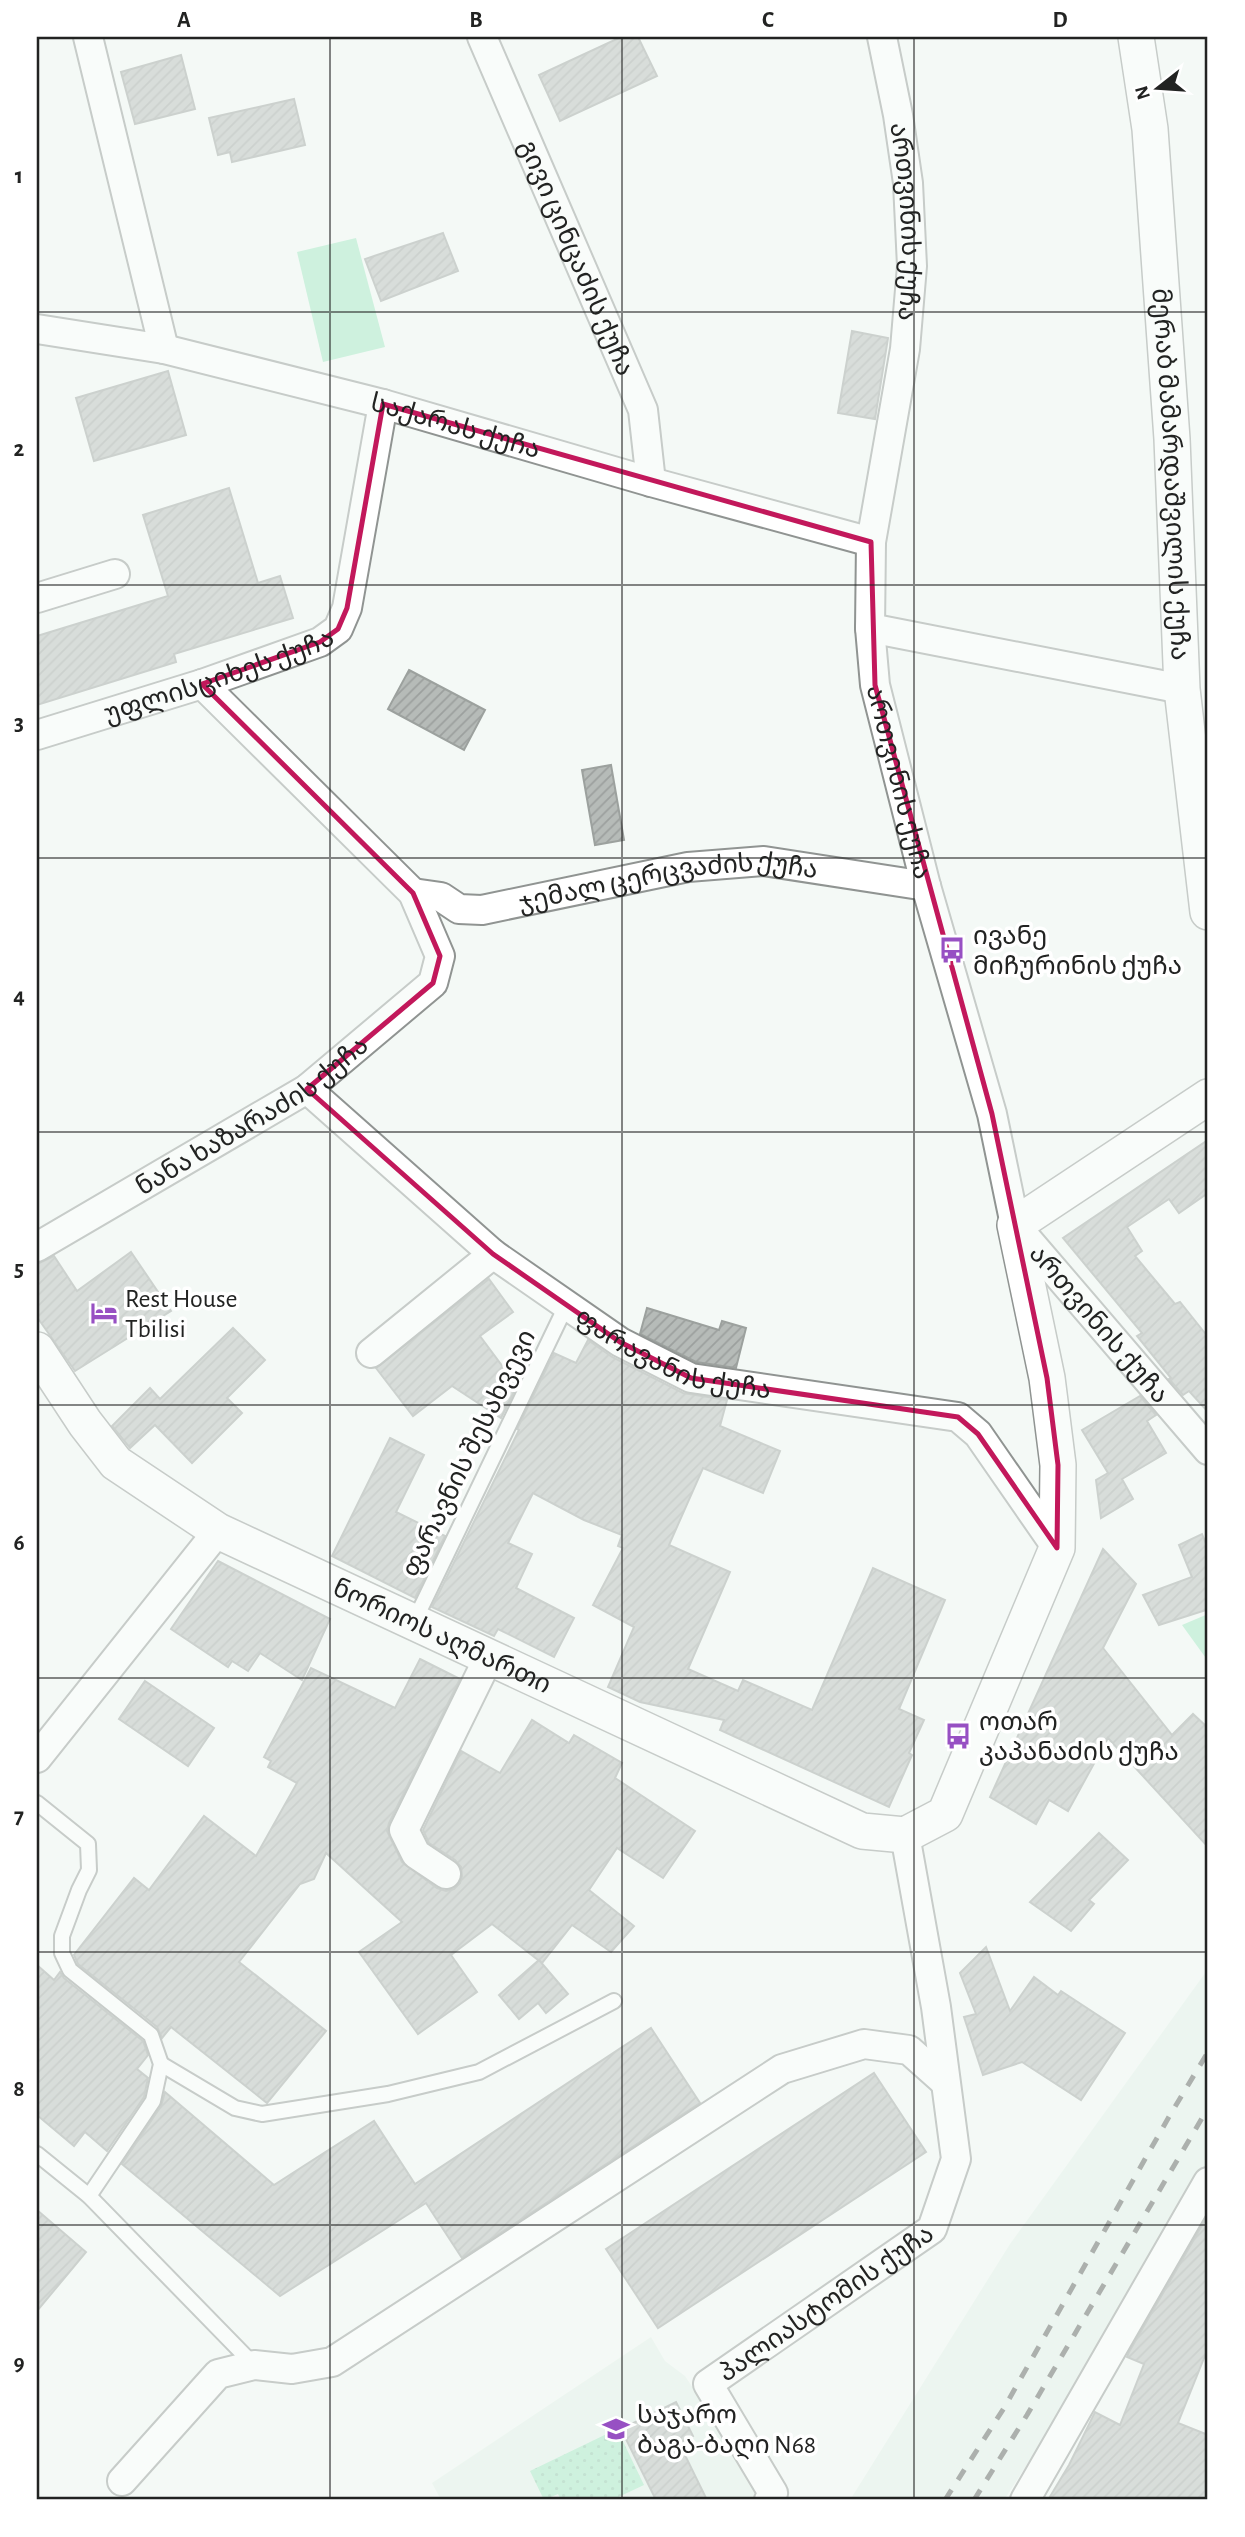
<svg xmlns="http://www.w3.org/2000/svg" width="1245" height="2537" font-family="'Alegreya Sans','Noto Sans Georgian',sans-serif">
<defs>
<pattern id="park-dots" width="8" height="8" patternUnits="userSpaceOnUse" patternTransform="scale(1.75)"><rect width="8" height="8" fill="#9fe7c1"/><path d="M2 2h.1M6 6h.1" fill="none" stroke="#89c6a6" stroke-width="1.8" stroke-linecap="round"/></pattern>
<pattern id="building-hatch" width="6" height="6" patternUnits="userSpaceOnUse" patternTransform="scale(1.75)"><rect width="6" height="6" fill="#b6bbb8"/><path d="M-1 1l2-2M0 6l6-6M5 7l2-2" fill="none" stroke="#9ca09e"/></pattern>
</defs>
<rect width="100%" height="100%" fill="#f4f9f6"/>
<g fill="#e3f0e8">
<polygon points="1208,1969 1208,2177 1188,2217 1004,2500 850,2500 1010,2244"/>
<polygon points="651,2337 665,2361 685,2376 764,2494 760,2500 441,2500 432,2483"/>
</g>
<polygon fill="url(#park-dots)" points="617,2429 644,2485 612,2500 561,2500 558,2494 544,2500 530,2471"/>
<g fill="#9fe7c1">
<polygon points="356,238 385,347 323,362 297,252"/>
<polygon points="1208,1614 1208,1661 1182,1625"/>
</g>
<g fill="url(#building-hatch)" stroke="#9ca19e" stroke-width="2">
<polygon points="621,37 638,37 657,76 560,121 539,75"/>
<polygon points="181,55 195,109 135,124 121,72"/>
<polygon points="294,99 305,145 232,162 230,152 218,155 209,118"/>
<polygon points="443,233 458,271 381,301 365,259"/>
<polygon points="852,331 888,338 875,419 838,413"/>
<polygon points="168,371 186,435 94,461 76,398"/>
<polygon points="229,488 258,583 280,576 293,618 174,654 176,662 37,705 37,636 168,596 143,515"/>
<polygon points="409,670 485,710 464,750 388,709"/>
<polygon points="611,765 624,840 595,845 582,770"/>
<polygon points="1208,1140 1208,1193 1179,1213 1169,1199 1127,1227 1142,1251 1135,1256 1175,1304 1180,1302 1208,1337 1208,1412 1189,1391 1183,1395 1169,1379 1171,1378 1137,1336 1142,1333 1063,1238"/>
<polygon points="131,1252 171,1311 75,1371 37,1317 37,1264 54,1256 77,1291"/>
<polygon points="489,1279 513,1312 480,1336 517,1386 501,1418 452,1386 413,1416 376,1368"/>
<polygon points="647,1308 719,1330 722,1321 746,1328 736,1368 696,1362 640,1334"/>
<polygon points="233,1328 265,1360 227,1398 242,1413 192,1463 155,1425 130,1448 112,1426 150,1388 160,1399"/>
<polygon points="588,1340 612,1357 683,1393 727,1400 720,1426 780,1451 763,1493 703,1468 669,1545 730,1572 688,1669 738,1691 743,1680 812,1710 873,1568 945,1600 899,1709 924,1720 909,1753 912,1755 889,1807 720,1730 724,1720 640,1702 608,1687 634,1627 593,1605 623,1548 618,1546 622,1535 584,1520 533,1493 508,1543 532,1554 516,1588 574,1618 554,1657 498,1629 494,1636 432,1607 519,1430 517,1429 554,1353 576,1363"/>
<polygon points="1140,1396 1156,1415 1147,1421 1166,1453 1122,1479 1133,1499 1101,1518 1096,1480 1108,1473 1082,1430"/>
<polygon points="390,1438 424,1455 396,1512 445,1536 415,1598 332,1556"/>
<polygon points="1202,1534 1208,1549 1208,1614 1206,1610 1159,1625 1143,1595 1192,1577 1179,1545"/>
<polygon points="1103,1549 1136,1584 1103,1648 1172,1735 1193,1714 1208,1728 1208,1847 1108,1738 1068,1811 1049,1800 1036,1824 990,1797"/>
<polygon points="218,1561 330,1619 302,1680 260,1653 248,1671 232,1661 228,1667 171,1629"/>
<polygon points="420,1659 460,1679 389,1823 387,1831 402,1862 437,1888 446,1891 454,1889 460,1883 462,1876 461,1867 455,1860 429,1843 423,1830 461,1751 500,1773 532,1720 569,1743 574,1735 622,1763 615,1778 695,1831 663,1878 617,1848 589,1890 634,1926 611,1952 572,1925 542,1963 492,1924 451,1955 477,1992 418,2034 359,1952 402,1922 326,1853 314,1879 300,1884 239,1962 326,2031 267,2103 171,2027 162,2038 157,2027 78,1964 74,1955 134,1878 149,1890 204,1816 256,1856 297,1783 268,1767 271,1761 264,1757 311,1668 395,1708"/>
<polygon points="145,1681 214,1728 188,1766 119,1719"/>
<polygon points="1099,1833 1128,1860 1089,1900 1094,1904 1071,1931 1030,1902"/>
<polygon points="986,1947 1010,2011 1034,1977 1058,1995 1061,1991 1125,2033 1081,2100 1022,2062 983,2075 964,2017 976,2014 960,1973"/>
<polygon points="539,1960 568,1994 546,2013 538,2003 519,2019 499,1995"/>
<polygon points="37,1965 54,1980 60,1972 64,1978 143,2041 148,2055 137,2069 148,2078 144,2097 107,2151 85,2132 74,2146 37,2115"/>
<polygon points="651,2028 700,2103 462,2258 426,2203 280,2296 122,2164 161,2106 165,2092 274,2185 374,2121 415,2184"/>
<polygon points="874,2073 926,2152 658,2328 606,2249"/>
<polygon points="37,2210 86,2252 37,2311"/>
<polygon points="1208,2215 1208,2348 1178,2423 1208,2435 1208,2500 1048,2500 1069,2465 1095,2412 1120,2425 1144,2364 1127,2357 1129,2352"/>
<polygon points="676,2402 693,2436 679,2443 707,2500 656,2500 621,2429"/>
</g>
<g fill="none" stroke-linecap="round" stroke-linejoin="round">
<g stroke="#909492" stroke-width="18">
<g id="service">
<polyline points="414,1622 566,1306"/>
<polyline points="37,1803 88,1844 89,1870 79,1890 62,1936 62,1953 70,1970 151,2035 161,2064 153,2101 89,2196"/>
<polyline points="161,2064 235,2108 262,2114 388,2094 479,2072 614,2001"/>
<polyline points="37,2154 89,2196 254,2365"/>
</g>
</g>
<g stroke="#909492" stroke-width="32">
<g id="minor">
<polyline points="88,37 164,349"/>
<path id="s1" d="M482,37L643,410L651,482"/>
<path id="s2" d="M882,37L898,115L908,183L912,266L905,349L871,542L870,628L875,685L926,886L992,1114L1015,1225L1208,1450"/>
<path id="s3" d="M37,329L164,349L383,404L651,482L871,542"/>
<polyline points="37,598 115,574"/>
<polyline points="870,628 1182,689"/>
<path id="s4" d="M37,735L202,684L320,642L338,629L347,608L383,404"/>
<path id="s5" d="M413,893L441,897L459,909L482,910L688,867L764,861L926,886"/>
<path id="s6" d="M307,1089L493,1254L620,1342L691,1378L958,1417L978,1434L1057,1548"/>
<path id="s7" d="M37,1247L307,1089L433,983L440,956L413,893L202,684"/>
<polyline points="371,1353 493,1254"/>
<polyline points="37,1758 218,1531"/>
<polyline points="446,1874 416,1854 404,1830 489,1657"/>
<polyline points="122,2481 218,2374 254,2365 292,2369 332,2362 782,2069 864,2044 909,2050 945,2082"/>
<path id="s8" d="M769,2500L773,2493L708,2384L932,2229L956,2159L936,2007L905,1835"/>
<polyline points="1025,2500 1208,2182"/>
</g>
</g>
<g stroke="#909492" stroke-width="38">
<g id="tertiary">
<path id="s9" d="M1136,37L1150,129L1172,439L1182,689L1208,912"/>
<path id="s10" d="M37,1350L85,1423L116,1463L218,1531L862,1831L905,1835L945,1814L1057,1548L1058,1465L1047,1378L1015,1225L1208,1097"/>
</g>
</g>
<use href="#service" stroke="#fff" stroke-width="14"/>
<use href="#minor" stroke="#fff" stroke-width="28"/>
<use href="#tertiary" stroke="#fff" stroke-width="35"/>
<g stroke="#555755" stroke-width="5" stroke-dasharray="12 12" stroke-linecap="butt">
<polyline points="945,2500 1004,2408 1170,2115 1208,2052"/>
<polyline points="974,2500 1027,2415 1208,2108"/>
</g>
</g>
<path d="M0 0H1245V2537H0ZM383,404L871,542L875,685L992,1114L1047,1378L1058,1465L1057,1548L978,1434L958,1417L691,1378L620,1342L493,1254L307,1089L433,983L440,956L413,893L202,684L320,642L338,629L347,608Z" fill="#f4f9f6" fill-opacity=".55" fill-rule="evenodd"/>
<path fill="none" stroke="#c2185b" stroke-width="5" stroke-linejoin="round" d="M383,404L871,542L875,685L992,1114L1047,1378L1058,1465L1057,1548L978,1434L958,1417L691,1378L620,1342L493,1254L307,1089L433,983L440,956L413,893L202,684L320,642L338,629L347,608Z"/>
<path fill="none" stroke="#222322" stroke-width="2" stroke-opacity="0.55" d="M330,37V2500M622,37V2500M914,37V2500M37,312H1208M37,585H1208M37,858H1208M37,1132H1208M37,1405H1208M37,1678H1208M37,1952H1208M37,2225H1208"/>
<defs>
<g id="bus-bare" transform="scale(2.1)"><path d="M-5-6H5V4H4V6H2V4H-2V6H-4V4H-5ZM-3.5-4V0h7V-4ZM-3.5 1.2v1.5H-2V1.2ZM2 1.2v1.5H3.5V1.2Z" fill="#9750c3" stroke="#fff" stroke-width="2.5" paint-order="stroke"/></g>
<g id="hotel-bare" transform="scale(2.1)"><path d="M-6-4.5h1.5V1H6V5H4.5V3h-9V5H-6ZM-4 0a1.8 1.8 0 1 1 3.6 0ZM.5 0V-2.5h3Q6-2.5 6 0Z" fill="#9750c3" stroke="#fff" stroke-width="2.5" paint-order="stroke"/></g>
<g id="school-bare" transform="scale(2.1)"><path d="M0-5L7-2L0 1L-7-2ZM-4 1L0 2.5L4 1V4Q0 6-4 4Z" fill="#9750c3" stroke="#fff" stroke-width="2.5" paint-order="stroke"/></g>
</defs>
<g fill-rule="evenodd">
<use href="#bus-bare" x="952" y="950"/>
<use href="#hotel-bare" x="104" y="1313"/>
<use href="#bus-bare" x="958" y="1736"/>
<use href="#school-bare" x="616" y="2429"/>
</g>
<g text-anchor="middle" stroke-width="7" stroke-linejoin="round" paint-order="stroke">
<g font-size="26" fill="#222322" stroke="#fff">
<text dy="9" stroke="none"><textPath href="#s2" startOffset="187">ართვინის ქუჩა</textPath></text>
<text dy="9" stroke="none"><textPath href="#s1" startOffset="240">გივი ცინცაძის ქუჩა</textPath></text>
<text dy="9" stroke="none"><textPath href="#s3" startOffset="430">საქარას ქუჩა</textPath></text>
<text dy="9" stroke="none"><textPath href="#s9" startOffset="439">მერაბ მამარდაშვილის ქუჩა</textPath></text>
<text dy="9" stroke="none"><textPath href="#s4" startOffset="191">უფლისციხეს ქუჩა</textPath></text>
<text dy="9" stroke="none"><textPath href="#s2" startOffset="754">ართვინის ქუჩა</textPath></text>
<text dy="9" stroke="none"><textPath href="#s5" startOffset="262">ჯემალ ცერცვაძის ქუჩა</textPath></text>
<text dy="9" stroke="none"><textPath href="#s7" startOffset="252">ნანა ხაზარაძის ქუჩა</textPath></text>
<text dy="9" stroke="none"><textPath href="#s2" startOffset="1342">ართვინის ქუჩა</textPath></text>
<text dy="9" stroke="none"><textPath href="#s6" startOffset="458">ფარავანის ქუჩა</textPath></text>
<text transform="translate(468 1453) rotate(-64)" y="9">ფარავნის შესახვევი</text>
<text dy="9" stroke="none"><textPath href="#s10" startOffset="508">ნორიოს აღმართი</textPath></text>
<text dy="9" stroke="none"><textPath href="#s8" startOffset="278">პალიასტომის ქუჩა</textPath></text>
</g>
<g font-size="26" fill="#222322" stroke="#fff" text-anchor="start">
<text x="973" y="944">ივანე<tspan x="973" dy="30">მიჩურინის ქუჩა</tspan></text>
<text x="125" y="1307">Rest House<tspan x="125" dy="30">Tbilisi</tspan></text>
<text x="979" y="1730">ოთარ<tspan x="979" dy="30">კაპანაძის ქუჩა</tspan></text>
<text x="637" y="2423">საჯარო<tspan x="637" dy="30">ბაგა-ბაღი N68</tspan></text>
</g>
</g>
<rect width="1245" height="2537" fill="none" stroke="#ffffff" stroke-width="77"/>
<g transform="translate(1158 88) rotate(253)" stroke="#ffffff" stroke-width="5" paint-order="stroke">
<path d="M0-5L12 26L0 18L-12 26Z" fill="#222322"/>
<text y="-10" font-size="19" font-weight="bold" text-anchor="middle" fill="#222322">N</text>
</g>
<rect x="38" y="38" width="1168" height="2460" fill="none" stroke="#222322" stroke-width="2.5"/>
<g font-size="23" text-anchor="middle" font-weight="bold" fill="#222322">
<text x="184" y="27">A</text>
<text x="476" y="27">B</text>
<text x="768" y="27">C</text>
<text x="1060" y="27">D</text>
<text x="19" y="183">1</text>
<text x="19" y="456">2</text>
<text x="19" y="730">3</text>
<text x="19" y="1003">4</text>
<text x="19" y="1276">5</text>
<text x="19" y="1550">6</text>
<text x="19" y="1823">7</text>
<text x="19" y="2096">8</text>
<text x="19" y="2370">9</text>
</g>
</svg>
